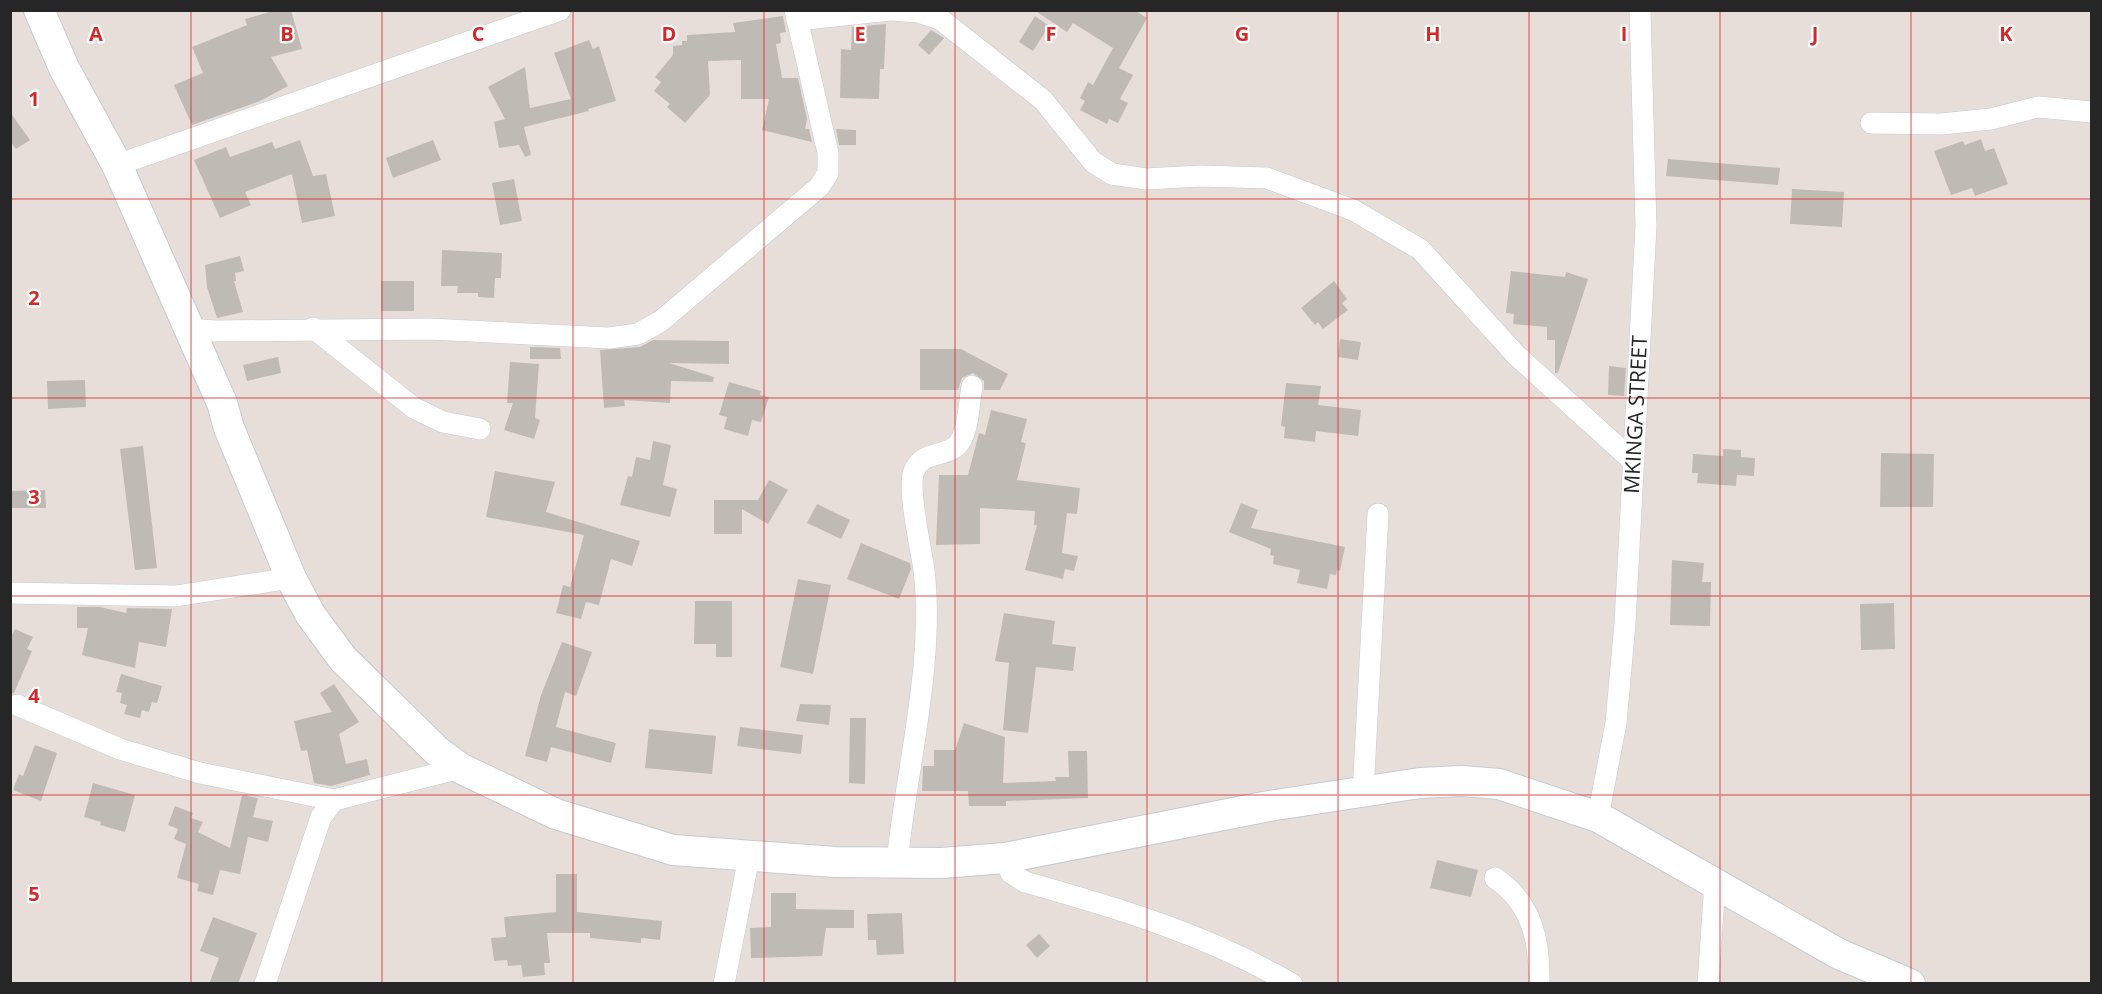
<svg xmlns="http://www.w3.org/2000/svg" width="2102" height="994" font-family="'Open Sans',sans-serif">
<rect width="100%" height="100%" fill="#e8ded9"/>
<g fill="#c0bab5">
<polygon points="277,10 291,10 302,49 271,57 288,86 260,101 192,125 174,85 203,73 192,47 247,25 245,19"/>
<polygon points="1034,10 1134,10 1147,18 1119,68 1133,75 1120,99 1128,103 1118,123 1109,119 1107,124 1080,110 1085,101 1080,98 1088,82 1093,85 1113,48 1073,23 1067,32"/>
<polygon points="783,16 786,32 780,33 781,43 776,44 782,78 798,78 807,119 805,129 809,129 812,142 762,130 769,99 741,99 741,60 708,61 710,95 685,123 667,107 670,104 654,91 661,82 655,77 673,55 673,46 682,45 682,41 687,41 687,35 735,32 733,23"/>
<polygon points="1035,16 1049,26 1033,51 1019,42"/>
<polygon points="886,24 884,69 880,69 879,99 840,98 841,49 851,50 852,27"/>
<polygon points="931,30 944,38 929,55 918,45"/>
<polygon points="589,40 593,49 599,46 616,101 588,109 589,111 524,127 531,155 525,157 519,145 499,148 494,122 505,119 488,87 525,67 530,108 571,99 554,53"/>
<polygon points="10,112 30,140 16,149 10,141"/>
<polygon points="836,129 856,130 856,145 839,145"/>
<polygon points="1981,139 1985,151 1994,148 2008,184 1975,196 1972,188 1951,195 1934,151 1963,141 1965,145"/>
<polygon points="300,140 313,176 326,174 335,216 302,223 292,174 245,192 251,205 220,218 194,160 226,147 230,157 272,142 275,149"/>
<polygon points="433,140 441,160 393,178 386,158"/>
<polygon points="1668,159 1780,168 1778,185 1666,176"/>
<polygon points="514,179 522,221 500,225 492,183"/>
<polygon points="1792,189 1844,192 1842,227 1790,224"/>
<polygon points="442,250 502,253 501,278 495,278 494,298 478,297 478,293 457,293 458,286 441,286"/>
<polygon points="240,256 244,271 235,273 236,281 234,281 243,312 217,318 207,287 205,265"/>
<polygon points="1511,271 1565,277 1566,272 1588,279 1558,373 1555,373 1555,340 1547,340 1547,327 1513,324 1514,314 1506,313"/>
<rect x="381" y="281" width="33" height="30"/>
<polygon points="1334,281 1347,299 1342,303 1348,310 1323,329 1318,322 1315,325 1301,308"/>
<polygon points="1340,339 1361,342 1358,360 1338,357"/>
<polygon points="653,340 729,341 729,364 669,363 714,377 713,382 671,381 670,403 624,400 625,406 604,408 600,350 640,347"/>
<polygon points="530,347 560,348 561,359 530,359"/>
<polygon points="920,349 961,349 1008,374 1000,390 984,390 984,381 973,373 962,378 958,390 920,390"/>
<polygon points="278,357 281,373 247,381 243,365"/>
<polygon points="510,362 539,364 535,418 540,420 534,439 504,430 513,403 507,403"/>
<polygon points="1609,366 1626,368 1624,396 1608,395"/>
<polygon points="85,380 86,407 48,409 47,381"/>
<polygon points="729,382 761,391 760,395 769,397 761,422 752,420 748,436 724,429 727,417 719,415"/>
<polygon points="1286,383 1321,386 1318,405 1361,410 1358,436 1316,431 1315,442 1284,438 1285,427 1281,426"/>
<polygon points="991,410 1027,419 1021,442 1026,443 1017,480 1080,488 1077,514 1067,513 1062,553 1078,556 1074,571 1065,569 1063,579 1025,570 1037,525 1034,525 1035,511 980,508 980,544 936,545 939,475 968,475 979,433 985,435"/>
<polygon points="653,441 671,445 663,485 677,489 670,517 620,505 628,476 632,477 636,457 650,460"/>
<polygon points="143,446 157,568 135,570 120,449"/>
<polygon points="1723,449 1741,450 1741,457 1755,458 1754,476 1737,475 1736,486 1697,483 1698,473 1692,473 1693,454 1723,456"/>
<polygon points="1881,453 1934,454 1933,507 1880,507"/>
<polygon points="495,471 555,482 546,512 640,541 632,566 611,559 599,605 586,602 581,619 556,613 563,585 570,587 584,535 486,517"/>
<polygon points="769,480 788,490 768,524 742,509 742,534 714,534 714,500 758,500"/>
<polygon points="45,490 46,508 10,508 10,491"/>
<polygon points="1241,503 1258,510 1251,528 1345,547 1340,571 1337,570 1336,575 1330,574 1327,589 1297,583 1300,570 1273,564 1274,556 1270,555 1271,549 1229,532"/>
<polygon points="817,504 850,520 841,539 807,523"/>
<polygon points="861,543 910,563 911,569 899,599 847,579"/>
<polygon points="1672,560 1704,563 1702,582 1711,582 1710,626 1670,625"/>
<polygon points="798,579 831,585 813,674 780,667"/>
<polygon points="695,601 732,601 732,657 716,657 716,644 694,644"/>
<polygon points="1894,603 1895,649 1861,650 1860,604"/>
<polygon points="77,607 100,607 126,613 127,608 172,609 166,647 139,642 135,668 82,655 88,628 77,628"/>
<polygon points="1004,613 1055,621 1052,644 1076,647 1073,671 1036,667 1028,733 1003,730 1009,663 995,661"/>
<polygon points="15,629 33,637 27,649 32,651 14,693 10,694 10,639"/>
<polygon points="562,642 592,652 576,696 565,692 556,727 616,743 611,763 551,747 547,762 525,756 541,695"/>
<polygon points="121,674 162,686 157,703 152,702 149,712 142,710 140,718 124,714 127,705 120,703 122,693 116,692"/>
<polygon points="334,684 359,722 339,734 346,764 367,759 370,775 331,786 314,783 307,750 301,751 294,721 332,712 320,693"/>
<polygon points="800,704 831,705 829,725 796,721"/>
<polygon points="850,718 866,718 865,784 849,783"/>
<polygon points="964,723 1005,737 1003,783 1056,781 1055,777 1069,777 1068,751 1087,751 1088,798 1006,801 1006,806 969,806 968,791 922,791 923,766 934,766 934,750 955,750"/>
<polygon points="740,727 803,735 801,754 737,746"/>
<polygon points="649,729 716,736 712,774 645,768"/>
<polygon points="35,745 57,753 41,801 13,790 19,774 23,776"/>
<polygon points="93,783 135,795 125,832 100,825 101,822 84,817"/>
<polygon points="242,795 258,798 253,817 273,821 268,842 248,837 240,874 220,870 213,895 197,891 199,884 177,878 186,844 174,839 178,829 168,825 175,806 193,813 191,818 203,822 198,832 230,848"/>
<polygon points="1437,860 1478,870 1471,897 1430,888"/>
<polygon points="556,874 577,874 577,912 662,921 660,940 641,938 641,943 590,938 590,933 547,933 550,963 544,963 545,975 523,977 521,965 508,966 507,960 494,961 491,938 506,937 504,917 556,912"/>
<polygon points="771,893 796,893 796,909 854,910 854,928 826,928 822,956 751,958 750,928 771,927"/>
<polygon points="902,913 904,954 877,955 876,940 868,940 867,914"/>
<polygon points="213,917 257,933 238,984 209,984 219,958 200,951"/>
<polygon points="1039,934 1050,946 1037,958 1026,945"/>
</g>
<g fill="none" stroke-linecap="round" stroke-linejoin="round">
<g stroke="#c5cad3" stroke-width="22">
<g id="street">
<polyline points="892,10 918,12 940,19 1043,100 1093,162 1112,174 1146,179 1201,176 1267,178 1353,210 1420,249 1516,355 1633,461"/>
<polyline points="797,20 890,10"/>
<polyline points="1871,123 1941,124 1991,119 2038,107 2092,112"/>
<polyline points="117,165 560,10"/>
<polyline points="313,328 414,408 443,422 480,429"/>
<polyline points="187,329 215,331 430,329 609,338 638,334 661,321 819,187 828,173 828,153 795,10"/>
<polyline points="10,593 176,596 291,578"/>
<polyline points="17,705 120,749 200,773 334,800"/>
<polyline points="1363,793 1378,514"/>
<path id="s1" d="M1598,817L1616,723L1625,623L1646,226L1640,10"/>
<path d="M1005,858L1011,873L1025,882C1118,908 1208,935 1292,984"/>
<path d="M897,863C906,770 935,663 924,570C921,549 907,488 914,471C922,449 951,459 961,440C969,425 969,403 972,386"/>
<path d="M1495,878C1532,903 1540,940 1539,984"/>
<polyline points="265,984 321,817 334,800 460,768"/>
<polyline points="724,984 749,857"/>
<polyline points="1708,984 1715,882"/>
</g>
</g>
<g stroke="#c5cad3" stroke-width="32">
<polyline id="secondary" points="39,10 64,68 117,165 222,403 229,428 291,578 310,614 343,659 437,751 460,768 556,814 673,850 835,862 942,863 1005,858 1269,806 1420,783 1462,781 1499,784 1598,817 1839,954 1910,984"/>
</g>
<use href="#street" stroke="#fff" stroke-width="21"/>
<use href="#secondary" stroke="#fff" stroke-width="30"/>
</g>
<path fill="none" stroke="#d62828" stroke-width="1.5" stroke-opacity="0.55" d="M191,10V984M382,10V984M573,10V984M764,10V984M955,10V984M1147,10V984M1338,10V984M1529,10V984M1720,10V984M1911,10V984M10,199H2092M10,398H2092M10,596H2092M10,795H2092"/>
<g text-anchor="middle" stroke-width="4.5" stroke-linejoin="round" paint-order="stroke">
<g font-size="21" fill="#262626" stroke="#fff">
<text dy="7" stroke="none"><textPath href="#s1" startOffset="405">MKINGA STREET</textPath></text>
</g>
</g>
<g font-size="20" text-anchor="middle" font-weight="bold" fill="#d62828" stroke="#fff" stroke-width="4.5" stroke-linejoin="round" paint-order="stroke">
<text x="96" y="41">A</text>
<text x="287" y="41">B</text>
<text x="478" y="41">C</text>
<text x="669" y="41">D</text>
<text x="860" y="41">E</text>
<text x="1051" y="41">F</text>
<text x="1242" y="41">G</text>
<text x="1433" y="41">H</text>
<text x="1624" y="41">I</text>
<text x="1815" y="41">J</text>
<text x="2006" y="41">K</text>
<text x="34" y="106">1</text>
<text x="34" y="305">2</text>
<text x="34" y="504">3</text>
<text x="34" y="703">4</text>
<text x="34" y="901">5</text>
</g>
<rect width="2102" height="994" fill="none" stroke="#262626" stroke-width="24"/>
</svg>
